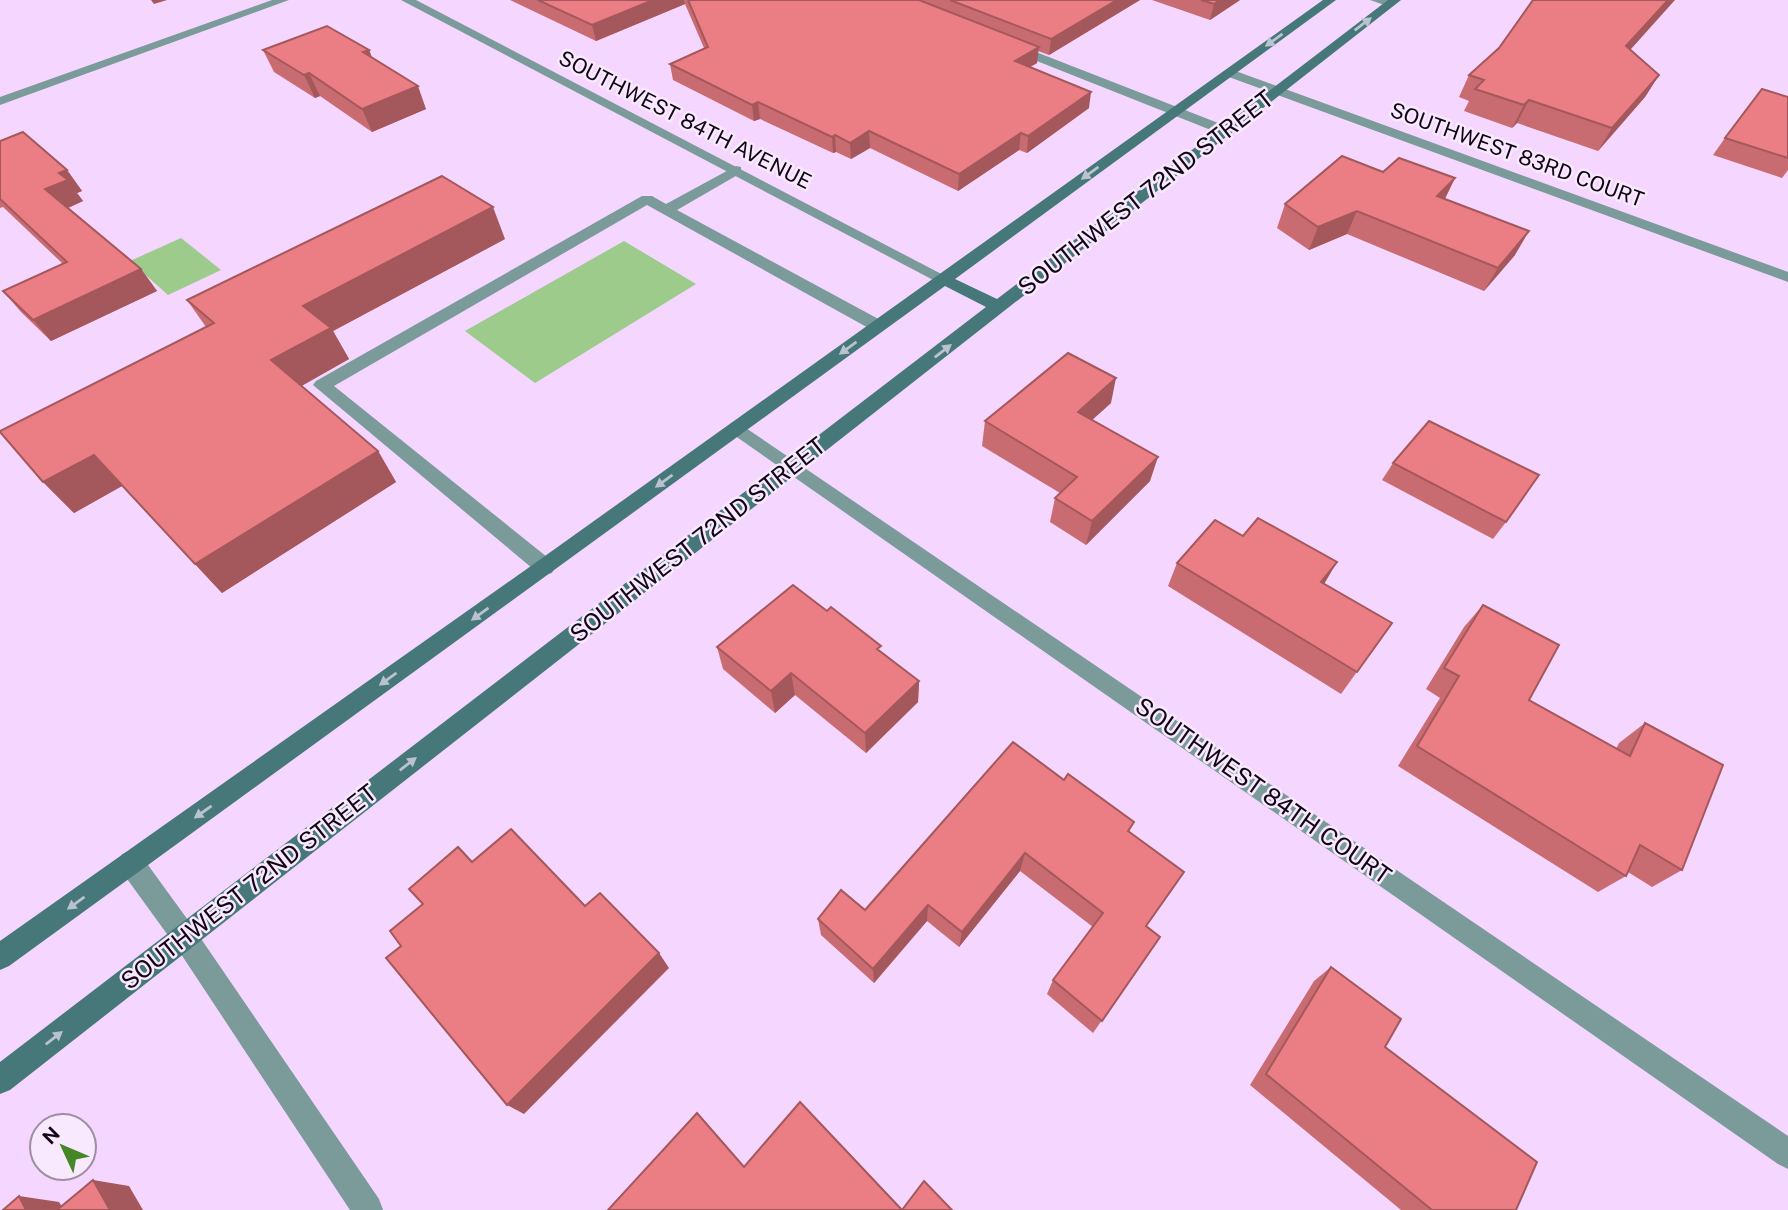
<svg xmlns="http://www.w3.org/2000/svg" width="1788" height="1210" font-family="'Public Sans',sans-serif">
<rect width="100%" height="100%" fill="#f4d6ff"/>
<g fill="#9ccb8b">
<polygon points="181,238 221,270 168,295 130,261"/>
<polygon points="624,241 696,284 535,383 465,331"/>
</g>
<g fill="none" stroke-linecap="round" stroke-linejoin="round">
<polygon fill="#7b9b9b" fill-rule="evenodd" points="736,166 741,167 741,173 677,210 884,322 886,326 884,330 872,330 647,205 334,386 552,561 555,567 552,573 545,575 538,573 313,385 316,381 642,196 652,196 666,204"/>
<g fill="#7b9b9b" fill-rule="evenodd">
<polygon points="272,0 289,0 0,105 0,97"/>
<polygon points="401,0 416,0 951,279 943,284 937,282"/>
<polygon points="1370,0 1389,0 1396,4 1390,7"/>
<polygon points="1013,43 1231,128 1233,131 1231,134 1221,134 1009,50 1007,47"/>
<polygon points="1230,69 1788,272 1788,282 1226,76 1224,73"/>
<polygon points="737,422 1788,1136 1788,1169 1778,1164 731,433 728,428 731,423"/>
<polygon points="131,851 140,854 193,927 379,1199 383,1210 350,1210 175,945 122,872 118,863 122,854"/>
</g>
<polygon fill="#467879" fill-rule="evenodd" points="1323,0 1336,0 955,279 997,299 1388,0 1401,0 10,1090 0,1094 0,1062 986,307 945,286 9,966 0,970 0,941 538,561"/>
</g>
<g fill="#c96c72">
<polygon points="510,0 1140,0 1049,55 1038,51 1037,63 1030,67 1089,108 1027,153 1019,150 958,191 870,148 851,159 836,152 833,153 760,119 754,121 673,80 670,64 704,48 685,4 596,41"/>
<polygon points="1152,0 1240,0 1210,20"/>
<polygon points="1630,49 1659,75 1645,97 1598,151 1517,123 1512,128 1464,111 1469,101 1459,97 1469,75"/>
<polygon points="263,50 369,50 372,58 426,109 372,132 320,96 315,98 274,72"/>
<polygon points="1788,97 1788,170 1782,178 1713,155 1725,138"/>
<polygon points="0,141 67,170 82,191 77,193 83,201 68,208 141,269 157,291 51,341 21,312 3,291 63,264 3,207 0,208"/>
<polygon points="1383,172 1455,178 1445,199 1515,255 1484,291 1347,234 1309,250 1277,228 1285,204"/>
<polygon points="505,239 333,331 349,359 301,386 378,451 396,482 222,593 122,486 74,513 43,482 206,327 187,300"/>
<polygon points="1111,403 1092,420 1150,481 1086,545 1050,522 1055,498 1060,493 982,446 985,421"/>
<polygon points="1393,463 1506,522 1493,539 1382,480"/>
<polygon points="1177,563 1324,584 1392,623 1341,694 1168,586"/>
<polygon points="1483,605 1529,700 1616,749 1619,743 1645,723 1682,870 1652,887 1628,872 1626,876 1598,892 1398,766 1440,698 1426,689 1464,627"/>
<polygon points="717,647 881,652 919,681 918,702 866,753 795,695 775,713 723,669"/>
<polygon points="1064,780 1134,822 1129,832 1173,889 1146,926 1160,937 1093,1033 1047,994 1053,980 1093,927 1020,871 959,947 927,921 874,983 821,935 818,919 865,910"/>
<polygon points="1331,967 1385,1047 1516,1210 1401,1210 1250,1085 1314,981"/>
</g>
<g fill="#a4585c">
<polygon points="151,0 167,0 154,4"/>
<polygon points="653,0 684,0 685,4 596,41 592,25"/>
<polygon points="1117,0 1140,0 1049,55 1051,39"/>
<polygon points="1220,0 1240,0 1210,20 1214,4"/>
<polygon points="1668,0 1675,0 1614,68 1626,46"/>
<polygon points="1039,47 1037,63 1013,77 1015,61"/>
<polygon points="369,50 378,72 363,52"/>
<polygon points="309,73 320,96 315,98 304,75"/>
<polygon points="1659,75 1645,97 1598,151 1612,128"/>
<polygon points="418,86 426,109 372,132 362,109"/>
<polygon points="1091,92 1089,108 1027,153 1028,136"/>
<polygon points="1529,100 1517,123 1512,128 1524,105"/>
<polygon points="758,102 760,119 754,121 752,105"/>
<polygon points="869,131 870,148 851,159 850,143"/>
<polygon points="1021,133 1019,150 958,191 959,174"/>
<polygon points="835,135 836,152 833,153 832,137"/>
<polygon points="67,170 82,191 77,193 83,201 61,211 45,189 59,173"/>
<polygon points="1455,178 1443,202 1437,196"/>
<polygon points="493,207 505,239 333,331 349,359 291,392 271,360 303,306"/>
<polygon points="1357,211 1347,234 1309,250 1318,227"/>
<polygon points="1529,231 1515,255 1484,291 1498,268"/>
<polygon points="141,269 157,291 51,341 33,320"/>
<polygon points="1116,378 1111,403 1073,437 1078,412"/>
<polygon points="378,451 396,482 222,593 195,564"/>
<polygon points="94,455 122,486 74,513 43,482"/>
<polygon points="1158,457 1150,481 1086,545 1092,521"/>
<polygon points="1337,562 1323,586 1321,582"/>
<polygon points="791,673 795,695 775,713 771,691"/>
<polygon points="919,681 918,702 866,753 865,733"/>
<polygon points="1025,853 1020,871 959,947 962,932"/>
<polygon points="928,905 927,921 874,983 873,969"/>
<polygon points="659,953 669,968 524,1114 507,1105"/>
<polygon points="93,1180 129,1186 143,1210 110,1210"/>
<polygon points="19,1196 59,1202 64,1210 26,1210"/>
</g>
<g fill="#ea7e84" stroke="#a4585c" stroke-width="2">
<polygon points="538,0 653,0 592,25"/>
<polygon points="688,0 919,0 1039,47 1015,61 1091,92 1028,136 1021,133 959,174 869,131 850,143 835,135 832,137 758,102 752,105 670,64 708,47"/>
<polygon points="950,0 1117,0 1051,39"/>
<polygon points="1201,0 1220,0 1214,4"/>
<polygon points="1533,0 1668,0 1626,46 1659,75 1612,128 1529,100 1524,105 1475,89 1484,80 1469,75 1499,48"/>
<polygon points="327,26 369,50 363,52 418,86 362,109 309,73 304,75 263,50"/>
<polygon points="1762,89 1788,97 1788,158 1725,138"/>
<polygon points="23,132 67,170 59,173 68,180 45,189 141,269 33,320 3,291 67,262 0,199 0,141"/>
<polygon points="1342,156 1383,172 1399,158 1455,178 1437,196 1529,231 1498,268 1357,211 1318,227 1285,204"/>
<polygon points="442,176 493,207 303,306 331,328 271,360 378,451 195,564 94,455 43,482 0,432 0,431 214,323 187,300"/>
<polygon points="1068,353 1116,378 1078,412 1158,457 1092,521 1055,498 1077,477 985,421"/>
<polygon points="1429,421 1539,475 1506,522 1393,463"/>
<polygon points="1258,518 1337,562 1321,582 1392,623 1357,672 1177,563 1215,520 1243,536"/>
<polygon points="793,585 827,611 831,607 881,646 877,649 919,681 865,733 791,673 771,691 717,647"/>
<polygon points="1483,605 1559,645 1529,700 1630,756 1645,723 1723,765 1682,870 1640,845 1626,876 1417,746 1459,676 1444,668"/>
<polygon points="1013,742 1064,780 1068,774 1134,822 1128,831 1184,872 1146,926 1160,937 1102,1021 1053,980 1103,913 1025,853 962,932 928,905 873,969 818,919 841,890 865,910"/>
<polygon points="511,829 585,906 600,893 659,953 507,1105 386,958 401,946 390,931 423,904 409,889 458,847 472,862"/>
<polygon points="1331,967 1401,1019 1385,1047 1537,1162 1516,1210 1432,1210 1266,1074"/>
<polygon points="800,1102 902,1210 924,1181 952,1210 608,1210 697,1113 744,1167"/>
<polygon points="93,1180 110,1210 57,1210"/>
<polygon points="19,1196 26,1210 3,1210"/>
</g>
<defs><path id="oneway-solid" d="M-6-.8H1V-3.2L6.5 0L1 3.2V.8H-6Z" transform="scale(1.75)"/></defs>
<g fill="#bac1cf">
<use href="#oneway-solid" transform="translate(1363 24) rotate(-37)"/>
<use href="#oneway-solid" transform="translate(1274 40) rotate(144)"/>
<use href="#oneway-solid" transform="translate(1090 173) rotate(144)"/>
<use href="#oneway-solid" transform="translate(848 348) rotate(144)"/>
<use href="#oneway-solid" transform="translate(943 351) rotate(-38)"/>
<use href="#oneway-solid" transform="translate(664 481) rotate(144)"/>
<use href="#oneway-solid" transform="translate(480 614) rotate(144)"/>
<use href="#oneway-solid" transform="translate(388 679) rotate(144)"/>
<use href="#oneway-solid" transform="translate(408 764) rotate(-38)"/>
<use href="#oneway-solid" transform="translate(203 812) rotate(145)"/>
<use href="#oneway-solid" transform="translate(76 903) rotate(144)"/>
<use href="#oneway-solid" transform="translate(54 1038) rotate(-38)"/>
</g>
<g text-anchor="middle" stroke-width="5" stroke-linejoin="round" paint-order="stroke">
<g font-size="21" fill="#120616" stroke="#f9e9fe">
<text transform="translate(685 120) rotate(27)" y="7">SOUTHWEST 84TH AVENUE</text>
<text transform="translate(1517 155) rotate(20)" y="7">SOUTHWEST 83RD COURT</text>
</g>
<g font-size="24" fill="#120616" stroke="#f9e9fe">
<text transform="translate(1146 193) rotate(-38)" y="8">SOUTHWEST 72ND STREET</text>
<text transform="translate(698 540) rotate(-38)" y="8">SOUTHWEST 72ND STREET</text>
<text transform="translate(1263 791) rotate(35)" y="8">SOUTHWEST 84TH COURT</text>
<text transform="translate(249 887) rotate(-38)" y="8">SOUTHWEST 72ND STREET</text>
</g>
</g>
<g transform="translate(63 1147) rotate(314)"><circle r="33" fill="#f9e9fe" stroke="#9d8ea1" stroke-width="2"/>
<path d="M0-5L12 26L0 18L-12 26Z" fill="#458627"/>
<text y="-10" font-size="19" font-weight="bold" text-anchor="middle" fill="#120616">N</text>
</g>
</svg>
